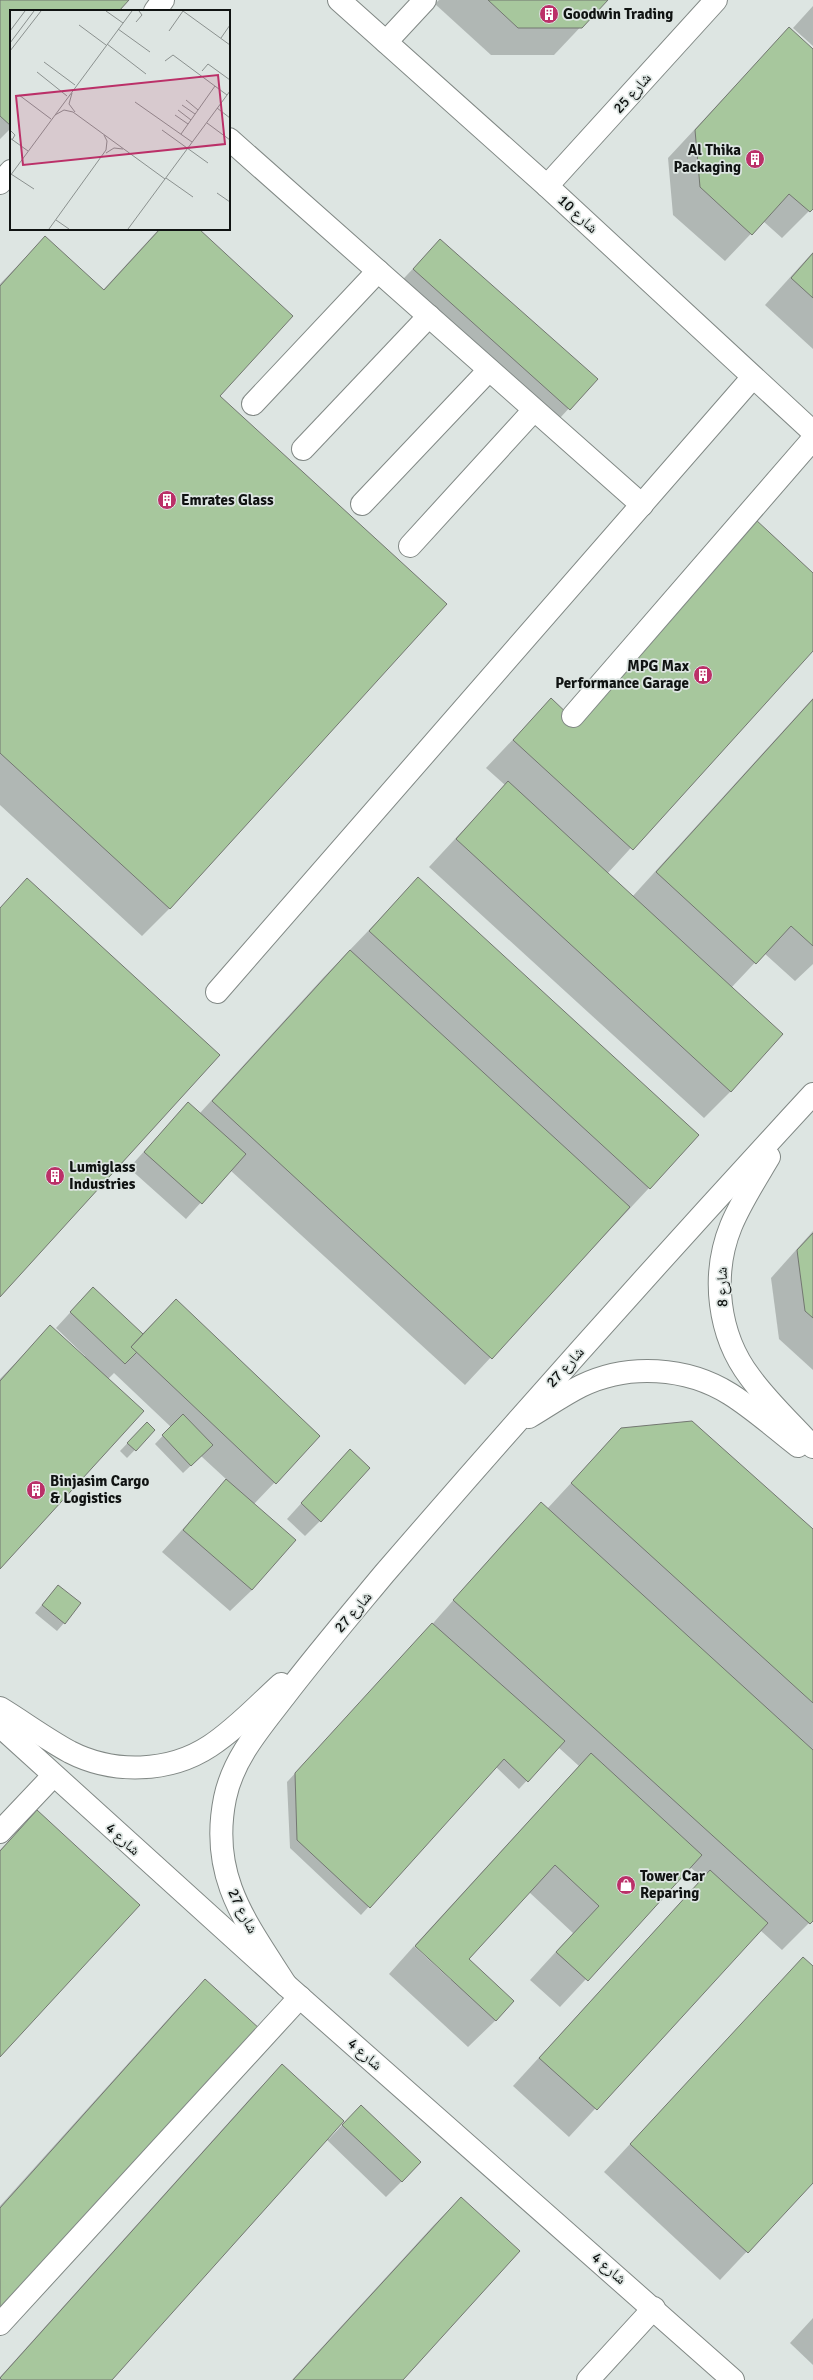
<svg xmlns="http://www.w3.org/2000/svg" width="813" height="2380" font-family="Signika,'Noto Naskh Arabic',sans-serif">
<rect width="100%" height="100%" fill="#dde5e2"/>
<g fill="#0003" fill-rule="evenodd">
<polygon points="0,0 127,0 117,11 11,11 11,128 0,139"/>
<polygon points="439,0 606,0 554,55 491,55 435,4"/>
<polygon points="813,6 813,46 793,28"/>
<polygon points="789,28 813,50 813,207 782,238 763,221 725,261 673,215 668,158"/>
<polygon points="159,229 197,229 219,396 446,604 169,909 142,936 0,805 0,284 45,237 103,290"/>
<polygon points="440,240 596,379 548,431 391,292"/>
<polygon points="813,252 813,349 765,305"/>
<polygon points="813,574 813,649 607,874 632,897 813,698 813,964 795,981 764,953 731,988 731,1091 704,1118 429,867 505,785 486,768 551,699 572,719"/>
<polygon points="418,879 649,1188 465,1385 230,1170 186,1219 129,1168 188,1103 200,1113 323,978"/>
<polygon points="813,1231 813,1370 779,1339 771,1278"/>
<path d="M176,1300L319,1436L254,1504L252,1590L230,1611L162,1552L227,1480L201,1456L183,1473L155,1444L171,1427L114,1373L108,1379L0,1568V1379L50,1327L84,1357L85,1356L56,1328L78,1304L142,1334ZM134,1342L135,1343L131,1348H129Z"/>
<polygon points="621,1429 813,1530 813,1919 782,1950 760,1930 569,2137 513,2086 703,1878 690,1867 560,2007 530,1980 573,1933 529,1892 468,1960 496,2020 468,2047 389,1974 414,1946 451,1980 451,1978 415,1945 579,1766 558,1747 519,1789 496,1767 361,1915 290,1848 287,1782 428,1629 514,1531 541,1504 547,1509"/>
<polygon points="154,1430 127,1458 120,1451 139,1431"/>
<polygon points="335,1466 320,1521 305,1536 287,1519"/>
<polygon points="58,1586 64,1623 57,1631 35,1613"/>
<polygon points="37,1812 0,2055 0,1850"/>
<polygon points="803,1958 813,1968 813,2181 720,2280 604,2172"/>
<polygon points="205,1981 0,2319 0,2206 178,2008"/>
<polygon points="282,2066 327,2138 329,2139 346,2121 402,2181 386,2197 326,2139 110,2380 0,2380 0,2377 255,2093"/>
<polygon points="461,2198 401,2380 292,2380 434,2225"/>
<polygon points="813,2318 813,2365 790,2343"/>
</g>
<g fill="#a7c79d" stroke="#737771">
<polygon points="0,0 129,0 119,11 11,11 11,126 0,116"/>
<polygon points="488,0 608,0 582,28 518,28"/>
<polygon points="789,27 813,49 813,209 810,212 789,194 752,235 700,187 695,130"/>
<polygon points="160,229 199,229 293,316 220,396 447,604 170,909 0,753 0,286 45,236 104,290"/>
<polygon points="440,239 598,379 570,410 413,269"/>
<polygon points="813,253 813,298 791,278"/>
<polygon points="755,519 813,573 813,651 633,850 513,740 551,698 573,719"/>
<polygon points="813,699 813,946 791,926 756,964 656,872"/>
<polygon points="508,781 783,1034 731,1092 456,839"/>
<polygon points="418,877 699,1135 650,1189 369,931"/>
<polygon points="27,878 220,1055 0,1297 0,908"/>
<polygon points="350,950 630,1207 492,1359 212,1101"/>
<polygon points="188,1102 246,1154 202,1204 144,1152"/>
<polygon points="813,1233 813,1318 805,1311 797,1250"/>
<polygon points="93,1287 143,1334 131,1347 137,1352 125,1364 70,1312"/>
<polygon points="176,1299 320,1436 276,1484 131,1347"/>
<polygon points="50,1325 144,1411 0,1569 0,1381"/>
<polygon points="183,1414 213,1445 191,1466 162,1435"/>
<polygon points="692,1421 813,1529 813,1703 571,1483 621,1428"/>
<polygon points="147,1422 155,1430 136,1451 127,1443"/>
<polygon points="350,1449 370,1468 321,1522 301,1503"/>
<polygon points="226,1479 296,1540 252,1590 183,1530"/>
<polygon points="541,1502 813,1750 813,1921 810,1924 453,1600"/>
<polygon points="58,1585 81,1603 65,1624 42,1605"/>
<polygon points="432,1623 565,1741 528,1782 504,1759 370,1908 297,1840 295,1773"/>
<polygon points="591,1753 702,1855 588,1981 556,1952 599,1906 555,1865 469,1959 514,2001 496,2021 415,1946"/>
<polygon points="37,1810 140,1905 0,2057 0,1851"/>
<polygon points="710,1870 768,1923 597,2110 539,2058"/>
<polygon points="803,1957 813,1966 813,2183 748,2253 630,2144"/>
<polygon points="205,1979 261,2030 0,2320 0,2208"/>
<polygon points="282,2064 344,2121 112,2380 2,2380 0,2378"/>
<polygon points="361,2105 421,2162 402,2182 342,2125"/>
<polygon points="461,2197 520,2251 403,2380 293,2380"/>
</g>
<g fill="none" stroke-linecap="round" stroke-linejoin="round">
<g stroke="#818885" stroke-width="24">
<g id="minor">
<polyline points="339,0 547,186 813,432"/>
<polyline points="155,11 163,0"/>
<polyline points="386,42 425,0"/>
<polyline points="229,139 642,505"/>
<polyline points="0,183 11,171"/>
<polyline points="547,186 716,0"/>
<polyline points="253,404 378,271"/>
<polyline points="303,449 429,316"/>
<polyline points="362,504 489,370"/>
<polyline points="410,546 534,410"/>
<polyline points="573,716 813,439"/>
<polyline points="217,992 753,377"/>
<path d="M769,1157C756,1179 741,1202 731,1226C711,1275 718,1335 750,1377C768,1402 792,1424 813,1447"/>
<path d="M529,1417C546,1407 563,1395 581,1386C628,1363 687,1367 730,1394C754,1409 776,1429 798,1446"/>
<path d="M0,1708C23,1722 46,1739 70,1752C113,1774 169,1773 210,1746C236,1729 258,1705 281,1684"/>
<polyline points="0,1726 286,1985 733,2380"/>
<polyline points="0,1832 53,1776"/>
<path d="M286,1985C246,1922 209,1877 225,1798C233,1759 260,1728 284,1697C316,1655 350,1615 384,1574C524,1412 667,1252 813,1094"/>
<polyline points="0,2324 300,1997"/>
<polyline points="588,2380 654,2308"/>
</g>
</g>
<use href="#minor" stroke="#fff" stroke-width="22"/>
</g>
<defs>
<g id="building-disc" transform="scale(1)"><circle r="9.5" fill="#bb3068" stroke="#dde5e2"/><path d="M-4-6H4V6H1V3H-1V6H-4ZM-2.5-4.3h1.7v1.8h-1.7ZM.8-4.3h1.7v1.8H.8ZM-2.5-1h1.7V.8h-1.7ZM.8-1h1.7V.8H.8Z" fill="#fff"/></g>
<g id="shop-disc" transform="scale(1)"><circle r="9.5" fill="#bb3068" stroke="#dde5e2"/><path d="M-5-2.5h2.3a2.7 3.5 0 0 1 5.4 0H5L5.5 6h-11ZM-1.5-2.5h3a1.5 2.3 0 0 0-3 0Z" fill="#fff"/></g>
</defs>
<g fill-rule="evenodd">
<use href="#building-disc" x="549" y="14"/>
<use href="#building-disc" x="755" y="159"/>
<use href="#building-disc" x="167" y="500"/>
<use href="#building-disc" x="703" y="675"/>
<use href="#building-disc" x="55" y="1176"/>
<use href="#building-disc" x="36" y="1490"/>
<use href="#shop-disc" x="626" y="1885"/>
</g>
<g text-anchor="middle" stroke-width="3.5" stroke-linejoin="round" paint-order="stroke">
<g font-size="15" font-weight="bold" fill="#101312" stroke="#dde5e2" text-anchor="start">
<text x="563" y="19">Goodwin Trading</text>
<text x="741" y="155" text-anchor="end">Al Thika<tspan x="741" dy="17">Packaging</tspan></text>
<text x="181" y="505">Emrates Glass</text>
<text x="689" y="671" text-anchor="end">MPG Max<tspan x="689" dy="17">Performance Garage</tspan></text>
<text x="69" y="1172">Lumiglass<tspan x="69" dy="17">Industries</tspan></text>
<text x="50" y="1486">Binjasim Cargo<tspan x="50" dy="17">&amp; Logistics</tspan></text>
<text x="640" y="1881">Tower Car<tspan x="640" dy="17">Reparing</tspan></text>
</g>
<g font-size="15" fill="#101312" stroke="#dde5e2">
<text transform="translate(632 93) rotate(-48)" y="5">شارع 25</text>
<text transform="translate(578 214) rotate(43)" y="5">شارع 10</text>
<text transform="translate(722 1287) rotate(-91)" y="5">شارع 8</text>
<text transform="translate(565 1367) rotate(-48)" y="5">شارع 27</text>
<text transform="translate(353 1612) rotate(-49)" y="5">شارع 27</text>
<text transform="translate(123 1839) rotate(42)" y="5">شارع 4</text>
<text transform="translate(243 1911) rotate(63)" y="5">شارع 27</text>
<text transform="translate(365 2054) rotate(41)" y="5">شارع 4</text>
<text transform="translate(609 2268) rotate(41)" y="5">شارع 4</text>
</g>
</g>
<g transform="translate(10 10)">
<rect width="220" height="220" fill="#dde5e2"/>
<path fill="none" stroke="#8b918f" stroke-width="1" d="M96,1L113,13M173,1L220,35M126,12L132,5L129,1M69,15L96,35M108,19L140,42M0,21L15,1M159,21L173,1M211,28L220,15M0,33L24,1M97,34L136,64M0,41L31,1M155,51L163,45L217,85M34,52L65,75M192,61L198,54L220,70M27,62L57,86M62,83L59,94L65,102M9,85L41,109M176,90L188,100M125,92L182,132M172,95L185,104M207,98L220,108M168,100L181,110M45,105L54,100L63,102L155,169M165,105L178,114M197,113L220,130M0,120L5,125L2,130M152,120L198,153M171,124L205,76M0,128L18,141M96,143L104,138L113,139M1,164L24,179M0,166L122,1M156,168L183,187M207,183L220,192M46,210L59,219M39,219L96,140L97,131L94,125M118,219L220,81"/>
<path fill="#bb3068" fill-opacity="0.15" stroke="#bb3068" stroke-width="2" d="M208,65L215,134L13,155L6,86Z"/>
<rect width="220" height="220" fill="none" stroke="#101312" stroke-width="2"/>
</g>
</svg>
